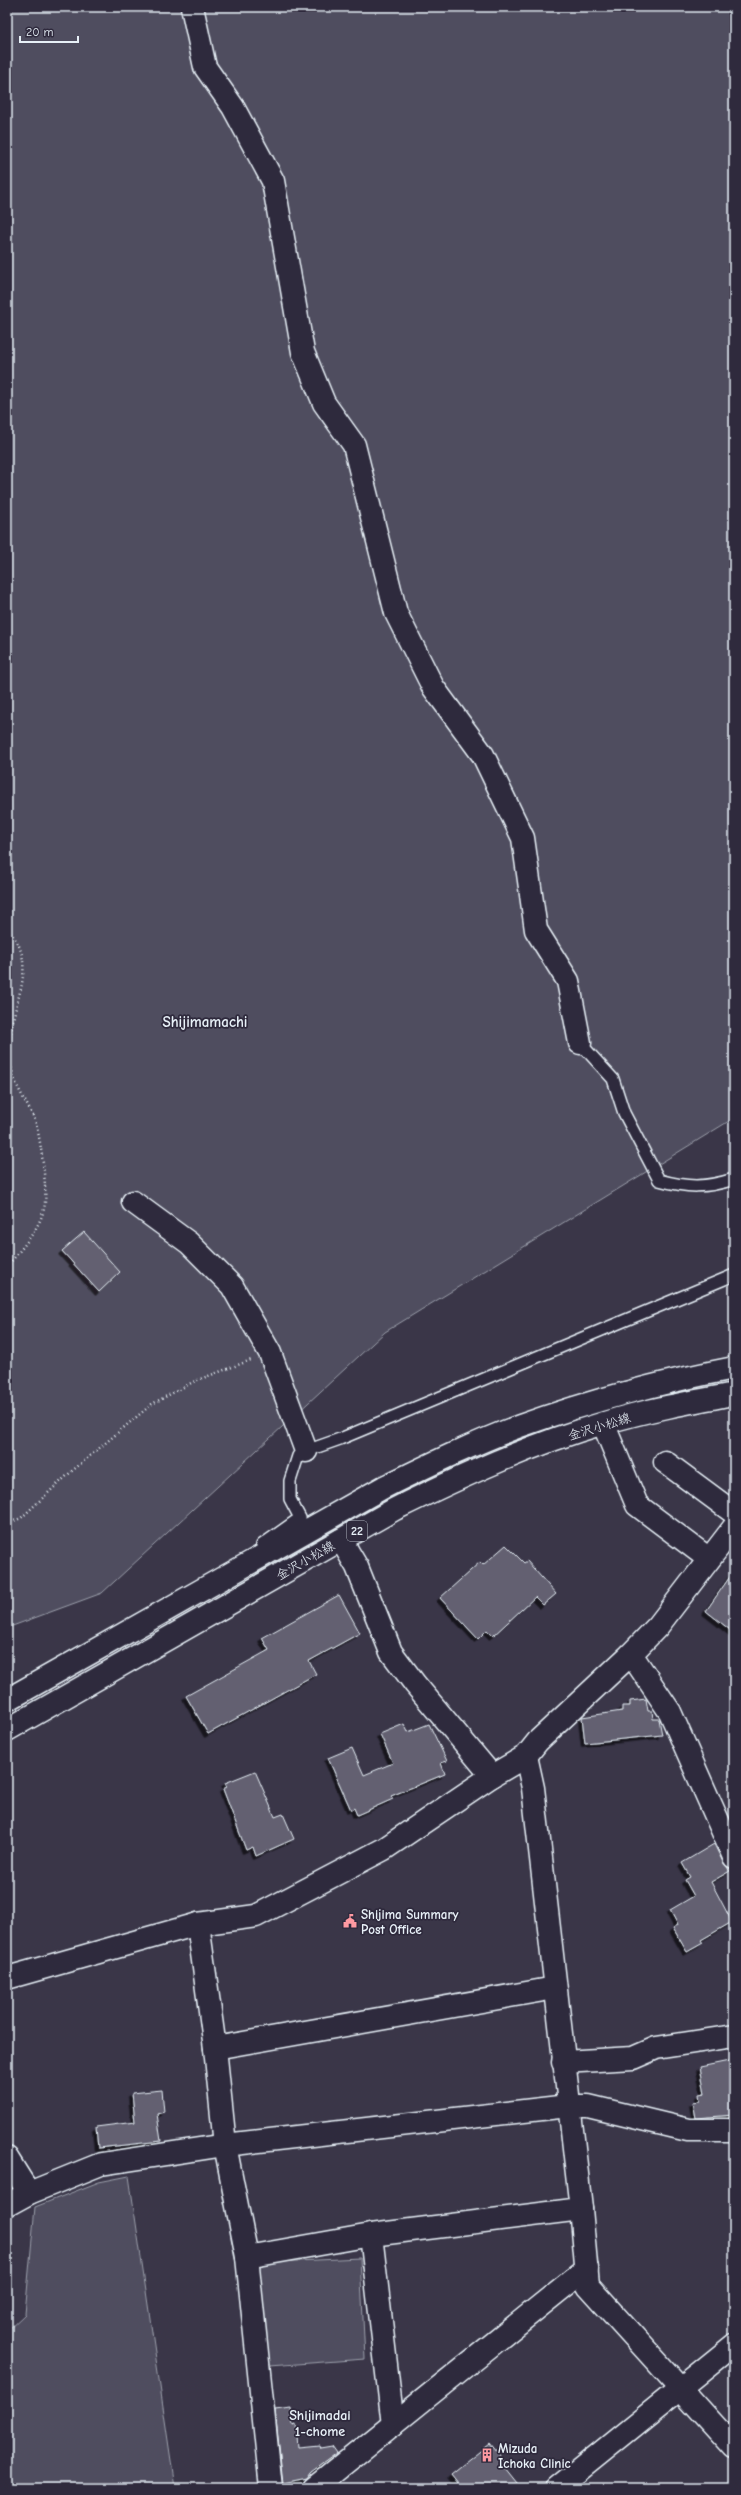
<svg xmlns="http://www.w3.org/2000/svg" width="741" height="2495" font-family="'Comic Neue','Klee One',sans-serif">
<defs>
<filter id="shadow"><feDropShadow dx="-3.5" dy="3.5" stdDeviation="0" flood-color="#0009"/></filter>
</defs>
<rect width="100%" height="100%" fill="#3a3648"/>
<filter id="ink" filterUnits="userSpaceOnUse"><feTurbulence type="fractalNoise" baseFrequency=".025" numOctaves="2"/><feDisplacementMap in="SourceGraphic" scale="8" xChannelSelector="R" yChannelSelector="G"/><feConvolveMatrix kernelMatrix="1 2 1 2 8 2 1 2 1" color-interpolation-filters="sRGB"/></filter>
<g filter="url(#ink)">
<g fill="#504e5f" stroke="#9ca0ac">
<polygon points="7,7 734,7 734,1118 385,1332 102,1593 7,1628"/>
<polygon points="129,2176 175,2488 7,2488 7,2331 25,2314 35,2207 99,2182"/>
<polygon points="360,2258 365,2359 269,2366 255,2263"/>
</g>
<g fill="#636171" stroke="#e8f1f8" filter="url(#shadow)">
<polygon points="84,1232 120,1272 99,1292 62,1251"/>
<polygon points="506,1545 524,1563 527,1561 556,1594 543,1605 535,1597 493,1636 487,1630 478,1639 440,1598 480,1562 483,1565"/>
<polygon points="734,1571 734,1633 706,1611"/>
<polygon points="339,1595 360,1633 309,1661 316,1674 208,1734 186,1696 269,1650 262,1638"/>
<polygon points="646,1699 648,1711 652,1711 653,1719 659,1719 662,1735 585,1743 582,1717 622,1711 622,1706 630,1706 630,1701"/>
<polygon points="404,1724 408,1732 429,1724 447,1761 441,1763 445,1774 391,1796 393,1799 357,1815 354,1808 351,1810 328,1758 352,1748 364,1775 393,1763 380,1734"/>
<polygon points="255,1771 275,1817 283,1814 294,1839 256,1856 253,1847 246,1850 223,1789 227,1787 225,1783"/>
<polygon points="714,1844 723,1862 730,1871 711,1882 732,1922 701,1940 703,1943 687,1952 673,1928 678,1925 670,1910 694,1896 685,1880 690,1877 682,1863"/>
<polygon points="734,2060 734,2115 696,2118 693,2102 700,2101 699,2094 705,2093 700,2067"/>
<polygon points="162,2090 164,2112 157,2114 161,2141 98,2148 96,2127 135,2122 132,2093"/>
<polygon points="291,2408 293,2426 296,2425 298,2447 319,2445 320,2448 332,2446 337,2453 311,2472 307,2478 283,2483 275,2410"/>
<polygon points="490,2443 508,2466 506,2468 522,2488 462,2488 451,2474"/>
</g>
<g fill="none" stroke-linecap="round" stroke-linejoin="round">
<g stroke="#e8f1f8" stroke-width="14">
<g id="lane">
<path d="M580,1043L613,1079L624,1113L659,1180C688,1188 706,1188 734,1179"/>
<polyline points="262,1545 300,1518 290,1499 290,1481 298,1456 306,1451 340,1439 734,1275"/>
</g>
</g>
<g stroke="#e8f1f8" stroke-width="25">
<g id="street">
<polyline points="192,7 205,67 233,107 273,181 303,352 324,403 354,445 396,613 433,687 483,755 523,838 536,930 568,981 580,1043"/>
<polyline points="133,1202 189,1243 232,1286 270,1353 306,1451"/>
<polyline points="603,1423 637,1505 709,1559"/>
<polyline points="665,1462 734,1513"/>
<polyline points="341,1540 357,1567 391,1652 415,1684 492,1776"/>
<polyline points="631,1654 670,1712 734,1857"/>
<polyline points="526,1756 533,1788 581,2209 588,2286 734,2447"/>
<polyline points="198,1924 215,2048 225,2145 247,2257 271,2488"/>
<polyline points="215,2048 555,1988"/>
<polyline points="563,2062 633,2058 656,2048 734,2036"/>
<polyline points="7,2158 29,2193"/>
<polyline points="7,2205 29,2193 101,2164 225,2145 568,2106 588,2106 688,2130 734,2130"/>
<polyline points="371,2235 393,2425"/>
<polyline points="247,2257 371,2235 581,2209"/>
<polyline points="314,2488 587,2268"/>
</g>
</g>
<g stroke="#e8f1f8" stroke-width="25">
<g id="secondary">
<polyline points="7,1978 198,1924 256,1916 384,1849 492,1776 526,1756 538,1741 631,1654 658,1626 734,1527"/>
<polyline points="557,2488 734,2345"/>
</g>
</g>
<g stroke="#e8f1f8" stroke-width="25">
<g id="primary">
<path d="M7,1700L384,1487C429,1465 474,1443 520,1426C590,1401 661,1382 734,1368"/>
<path d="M7,1730L395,1509C462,1476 532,1444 604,1423C647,1410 690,1402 734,1394"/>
</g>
</g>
<g stroke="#e8f1f8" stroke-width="2.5" stroke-dasharray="1 3" stroke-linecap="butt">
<path d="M7,930C24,944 26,967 21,988C15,1012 6,1041 11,1066C14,1085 26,1101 34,1118C40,1131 47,1188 45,1202C43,1227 21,1248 7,1267"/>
<polyline points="7,1524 21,1518 72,1471 152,1404 195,1381 251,1360"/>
</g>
<use href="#lane" stroke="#2f2a3d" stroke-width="11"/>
<use href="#street" stroke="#2f2a3d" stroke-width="22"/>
<use href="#secondary" stroke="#2f2a3d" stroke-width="22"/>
<use href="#primary" stroke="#2f2a3d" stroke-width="22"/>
</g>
</g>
<defs>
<g id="civic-bare" transform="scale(1.08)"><path d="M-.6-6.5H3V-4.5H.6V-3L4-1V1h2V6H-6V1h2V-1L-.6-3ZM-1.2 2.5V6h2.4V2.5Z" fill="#ff9aa2" stroke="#2f2a3d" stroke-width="2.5" paint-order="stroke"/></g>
<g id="building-bare" transform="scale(1.08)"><path d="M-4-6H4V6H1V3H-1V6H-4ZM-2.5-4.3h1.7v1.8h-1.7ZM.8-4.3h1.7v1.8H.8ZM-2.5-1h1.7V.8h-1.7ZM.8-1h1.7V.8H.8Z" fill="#ff9aa2" stroke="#2f2a3d" stroke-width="2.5" paint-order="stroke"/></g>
</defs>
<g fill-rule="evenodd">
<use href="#civic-bare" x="350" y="1921"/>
<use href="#building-bare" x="487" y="2455"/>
</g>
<g text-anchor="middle" stroke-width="3.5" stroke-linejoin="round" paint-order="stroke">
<rect fill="#2f2a3d" stroke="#b0b5c0" stroke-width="1" x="347" y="1521" width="20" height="20" rx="3"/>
<g font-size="12" font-weight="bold" fill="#e8f1f8">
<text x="357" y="1535">22</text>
</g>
<g font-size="13" fill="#e8f1f8" stroke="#2f2a3d">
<text transform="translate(599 1426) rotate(-17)" y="5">金沢小松線</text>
<text transform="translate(305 1560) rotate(-30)" y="5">金沢小松線</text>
</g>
<g font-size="13" font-weight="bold" fill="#e8f1f8" stroke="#2f2a3d" text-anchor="start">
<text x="361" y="1919">Shijima Summary<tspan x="361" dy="15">Post Office</tspan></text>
<text x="498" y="2453">Mizuda<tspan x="498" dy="15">Ichoka Clinic</tspan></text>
</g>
<g font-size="14" font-weight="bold" fill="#e8f1f8" stroke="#2f2a3d">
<text x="320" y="2420">Shijimadai<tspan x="320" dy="16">1-chome</tspan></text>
</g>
<g font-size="15" font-weight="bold" fill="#e8f1f8" stroke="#2f2a3d">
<text x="205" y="1027">Shijimamachi</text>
</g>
</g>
<rect width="741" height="2495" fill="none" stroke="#2f2a3d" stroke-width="24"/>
<rect x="12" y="12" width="717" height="2471" fill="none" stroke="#e8f1f8" stroke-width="1.5" filter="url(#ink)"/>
<path d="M20 36v6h58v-6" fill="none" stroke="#e8f1f8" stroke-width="2"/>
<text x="26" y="36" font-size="12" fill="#e8f1f8" stroke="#2f2a3d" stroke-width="3" paint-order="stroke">20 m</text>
</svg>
